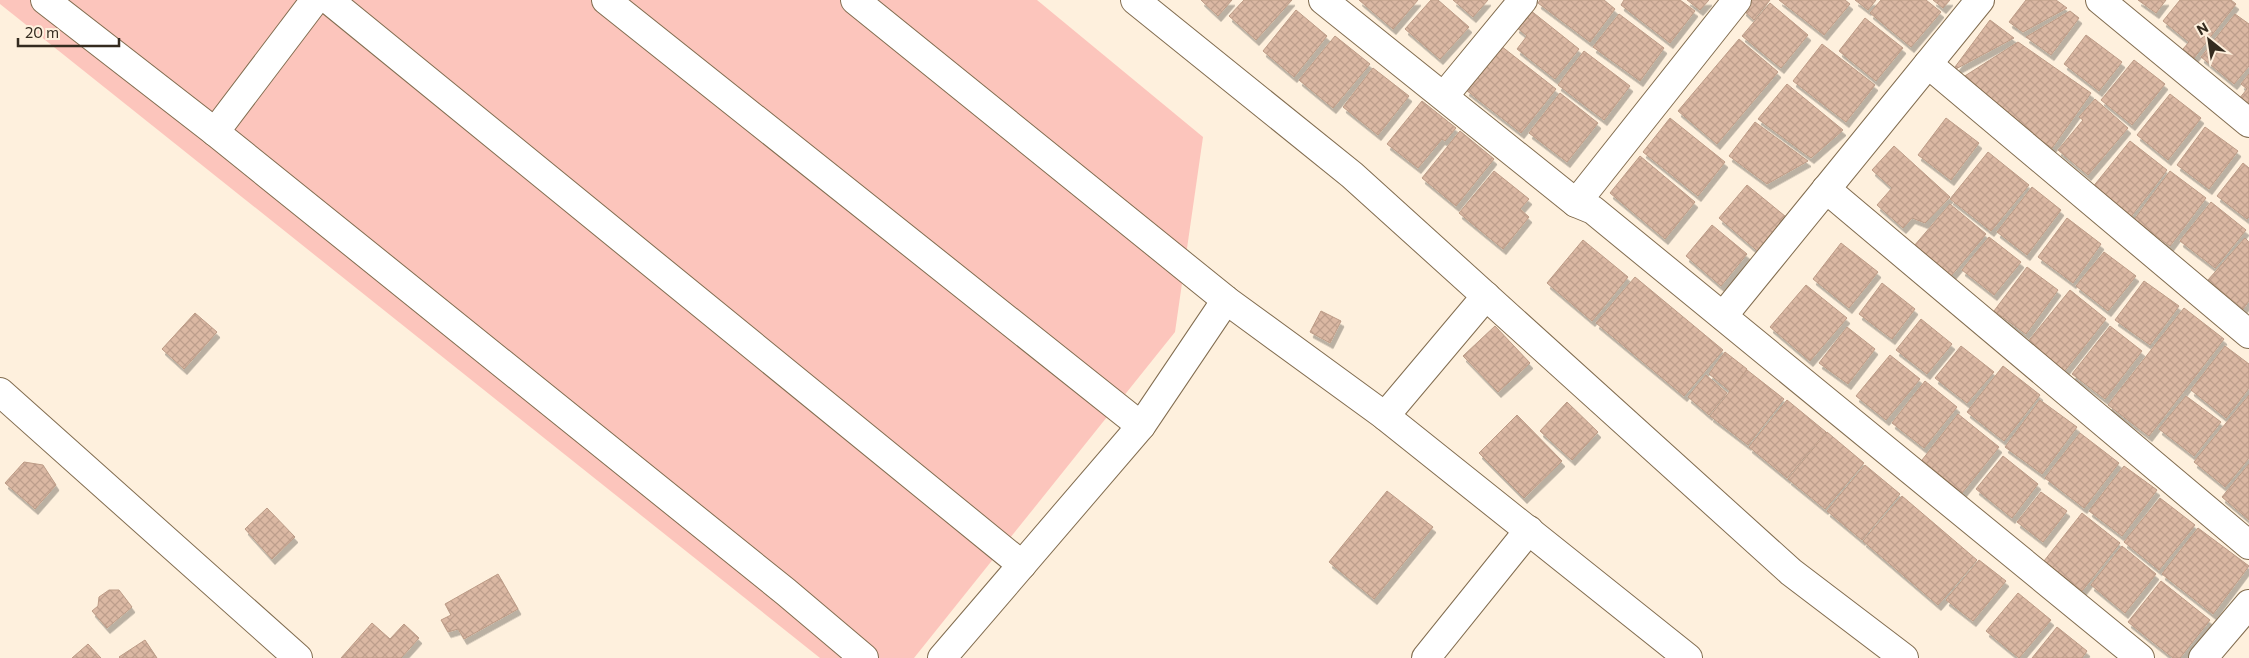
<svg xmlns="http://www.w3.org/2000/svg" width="2249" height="658" font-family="Commissioner,sans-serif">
<defs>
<pattern id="building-cross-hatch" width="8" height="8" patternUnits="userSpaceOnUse" patternTransform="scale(1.25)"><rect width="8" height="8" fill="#dbb8a3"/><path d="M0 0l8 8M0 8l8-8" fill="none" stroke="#bd9e8c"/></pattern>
<filter id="shadow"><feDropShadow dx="3" dy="5.5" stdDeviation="0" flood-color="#0004"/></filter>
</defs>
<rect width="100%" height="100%" fill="#fef0dd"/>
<polygon fill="#fcc5bc" points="0,0 1037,0 1203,137 1175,332 914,658 820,658 0,4"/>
<g fill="url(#building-cross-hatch)" stroke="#bc9b86" filter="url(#shadow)">
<polygon points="1201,0 1232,0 1218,16"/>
<polygon points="1244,0 1292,0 1256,40 1229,16"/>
<polygon points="1359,0 1418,0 1393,29"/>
<polygon points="1431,0 1438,0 1469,27 1440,59 1405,29"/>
<polygon points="1453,0 1488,0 1473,17"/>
<polygon points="1540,0 1604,0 1615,9 1590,42 1538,3"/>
<polygon points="1624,0 1680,0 1695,11 1670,43 1621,5"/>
<polygon points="1687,0 1709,0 1700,10"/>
<polygon points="1751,0 1770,0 1754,20 1743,10"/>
<polygon points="1779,0 1845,0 1850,4 1824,35"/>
<polygon points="1855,0 1876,0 1868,10"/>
<polygon points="1881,0 1926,0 1941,12 1911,47 1870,13"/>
<polygon points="1933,0 1950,0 1943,8"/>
<polygon points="2026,0 2056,0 2067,8 2023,32 2009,22"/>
<polygon points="2138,0 2166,0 2156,13"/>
<polygon points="2180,0 2231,0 2236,4 2194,58 2183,49 2189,42 2163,21"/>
<polygon points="1770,3 1808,35 1781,68 1742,36"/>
<polygon points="1296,10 1327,36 1294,77 1263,51"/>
<polygon points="1530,10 1579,49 1555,79 1517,49 1527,36 1516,27"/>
<polygon points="2070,11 2079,18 2051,55 2026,37"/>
<polygon points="1619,14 1664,48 1640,81 1593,47"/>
<polygon points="2235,14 2249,24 2249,66 2234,84 2201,57"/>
<polygon points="1865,18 1903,48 1876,81 1839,51"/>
<polygon points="1990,20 2014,38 1952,71"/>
<polygon points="2086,35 2122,62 2099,91 2064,64"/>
<polygon points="1335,36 1370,64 1333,108 1299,80"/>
<polygon points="1739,39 1778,72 1717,144 1678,111"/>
<polygon points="2018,42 2091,93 2052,148 1957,81"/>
<polygon points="1822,44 1875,85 1846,122 1793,81"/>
<polygon points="1501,46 1556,89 1521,133 1466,90"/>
<polygon points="1584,51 1630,86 1604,120 1558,85"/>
<polygon points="2134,60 2165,84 2132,125 2101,100"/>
<polygon points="1373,68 1409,96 1378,135 1343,107"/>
<polygon points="2249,74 2249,107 2239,99 2247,89 2241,84"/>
<polygon points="1787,84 1843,130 1811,158 1758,119"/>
<polygon points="1560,93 1598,123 1567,162 1529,133"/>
<polygon points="2170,94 2201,118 2168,160 2137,135"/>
<polygon points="2095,99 2128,128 2088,175 2058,150 2083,120 2079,117"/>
<polygon points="1422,101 1456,128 1445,141 1442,139 1418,168 1387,144"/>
<polygon points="1670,118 1725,162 1698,196 1643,152"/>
<polygon points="1946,118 1979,143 1951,180 1918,155"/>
<polygon points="1755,122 1808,161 1767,184 1729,156"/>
<polygon points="2205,127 2238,151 2209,189 2177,165"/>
<polygon points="1460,131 1494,159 1456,206 1422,178"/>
<polygon points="2130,141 2167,170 2130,218 2092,188"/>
<polygon points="1894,146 1950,197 1925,223 1912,218 1903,228 1877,205 1892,188 1872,170"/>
<polygon points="1988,152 2029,185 1991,231 1950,199"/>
<polygon points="1640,156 1695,202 1665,239 1610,193"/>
<polygon points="2243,163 2249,168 2249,217 2247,219 2217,196"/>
<polygon points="1494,171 1529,199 1520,209 1529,217 1503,249 1459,213"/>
<polygon points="2170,171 2206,198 2170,246 2134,220"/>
<polygon points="1747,185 1791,221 1762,255 1719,218"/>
<polygon points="2032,187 2061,210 2027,255 1997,232"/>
<polygon points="2211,202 2246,230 2215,268 2180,241"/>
<polygon points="1950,204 1986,234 1951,276 1914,246"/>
<polygon points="2067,218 2101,244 2073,283 2038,257"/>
<polygon points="1712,225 1747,254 1721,286 1686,256"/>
<polygon points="1989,237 2021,262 1994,295 1962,270"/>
<polygon points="2245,238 2249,242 2249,301 2243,309 2208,280"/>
<polygon points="1583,240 1628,277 1592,321 1547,283"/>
<polygon points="1841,243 1878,272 1849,308 1813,279"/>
<polygon points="2104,252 2136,276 2108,311 2076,286"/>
<polygon points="2027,267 2058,290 2026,334 1994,311"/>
<polygon points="1635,277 1723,350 1684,396 1596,323"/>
<polygon points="2144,281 2179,306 2150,345 2115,320"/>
<polygon points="1882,283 1915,309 1892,339 1859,314"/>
<polygon points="1806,285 1847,318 1810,361 1770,327"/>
<polygon points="2070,290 2106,319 2063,373 2026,344"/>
<polygon points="2184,308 2224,339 2149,436 2108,405"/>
<polygon points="1321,311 1341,321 1330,343 1310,332"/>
<polygon points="195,313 217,332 184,369 162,349"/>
<polygon points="1921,319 1952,344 1927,374 1896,350"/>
<polygon points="1495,326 1530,363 1498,392 1463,356"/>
<polygon points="2110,326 2142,351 2105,399 2072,374"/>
<polygon points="1847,327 1875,349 1848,384 1819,363"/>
<polygon points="1961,346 1994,372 1967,403 1935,378"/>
<polygon points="2225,346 2249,364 2249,388 2226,418 2191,390"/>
<polygon points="1725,352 1747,369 1730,391 1709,374"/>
<polygon points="1890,355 1920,379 1886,420 1856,396"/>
<polygon points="2003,366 2040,395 2004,441 1967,412"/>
<polygon points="1747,370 1784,399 1748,445 1710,416"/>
<polygon points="1706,375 1727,393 1709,415 1688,397"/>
<polygon points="1925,381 1957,407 1924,448 1892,423"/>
<polygon points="2249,395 2249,458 2225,487 2194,462"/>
<polygon points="2186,396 2221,422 2194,456 2159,429"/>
<polygon points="1787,400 1826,432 1787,478 1749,447"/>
<polygon points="2040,400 2077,427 2042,474 2005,447"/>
<polygon points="1567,402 1598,432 1572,460 1540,431"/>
<polygon points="1958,414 1999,447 1962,493 1922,460"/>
<polygon points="1517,415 1562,461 1524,498 1479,453"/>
<polygon points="1827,432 1864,463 1825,509 1788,479"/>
<polygon points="2080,433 2119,463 2084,508 2045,478"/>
<polygon points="2003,456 2038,484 2012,518 1976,489"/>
<polygon points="24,462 43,465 56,485 35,509 5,483"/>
<polygon points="2249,464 2249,520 2222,497"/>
<polygon points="1865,465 1900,494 1862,540 1827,511"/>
<polygon points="2124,466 2157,490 2122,536 2089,511"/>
<polygon points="1387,491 1433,527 1374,599 1329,562"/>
<polygon points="2041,492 2067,511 2043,542 2017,522"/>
<polygon points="1902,496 1977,560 1938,605 1863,541"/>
<polygon points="2160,498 2195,525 2159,570 2124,542"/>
<polygon points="267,508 295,537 272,559 245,529"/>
<polygon points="2082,513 2120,543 2082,591 2044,561"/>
<polygon points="2198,528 2249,566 2213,614 2162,574"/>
<polygon points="2122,546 2156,574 2125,613 2091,585"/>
<polygon points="1979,560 2006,581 1973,621 1946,600"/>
<polygon points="498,574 518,609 464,639 458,629 448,632 441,620 451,615 445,604"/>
<polygon points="2161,581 2210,620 2180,658 2173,658 2128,622"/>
<polygon points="109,590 119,590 132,607 107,628 92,611 98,606 99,597"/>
<polygon points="2018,593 2051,620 2019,658 1986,631"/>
<polygon points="372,623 390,639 404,624 419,638 401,658 341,658"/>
<polygon points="2057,627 2087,651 2082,658 2032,658"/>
<polygon points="145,640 157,658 120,658 119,657"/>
<polygon points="88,644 101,658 72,658"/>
</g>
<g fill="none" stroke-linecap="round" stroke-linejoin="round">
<g stroke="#826d50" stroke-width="30">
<g id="minor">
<polyline points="45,0 215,132 786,592 864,658"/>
<polyline points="329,0 1022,565"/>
<polyline points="606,0 1141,426"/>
<polyline points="855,0 1226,300 1385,416 1688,658"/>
<polyline points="1135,0 1352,175 1791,572 1904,658"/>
<polyline points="1323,0 1576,203 1593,210 2140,658"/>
<polyline points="2100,0 2249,123"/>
<polyline points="1928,64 2249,334"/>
<polyline points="1444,96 1523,0"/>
<polyline points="215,132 315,0"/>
<polyline points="1826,189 2249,545"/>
<polyline points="1576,203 1737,0"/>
<polyline points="1723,316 1980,0"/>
<polyline points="0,392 298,658"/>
<polyline points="1385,416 1486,296"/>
<polyline points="942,658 1141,426 1226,300"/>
<polyline points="1426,658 1529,530"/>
<polyline points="2203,658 2249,604"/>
</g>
</g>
<use href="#minor" stroke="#fff" stroke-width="28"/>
</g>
<g transform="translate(2209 40) rotate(330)" stroke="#fef0dd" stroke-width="4" paint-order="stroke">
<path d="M0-4L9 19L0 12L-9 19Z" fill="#342b1f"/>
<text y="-8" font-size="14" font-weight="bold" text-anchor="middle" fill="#342b1f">N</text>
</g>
<path d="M18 38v8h101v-8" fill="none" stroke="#342b1f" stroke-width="2.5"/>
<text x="25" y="38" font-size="15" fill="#342b1f" stroke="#fef0dd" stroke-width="4" paint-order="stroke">20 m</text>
</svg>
